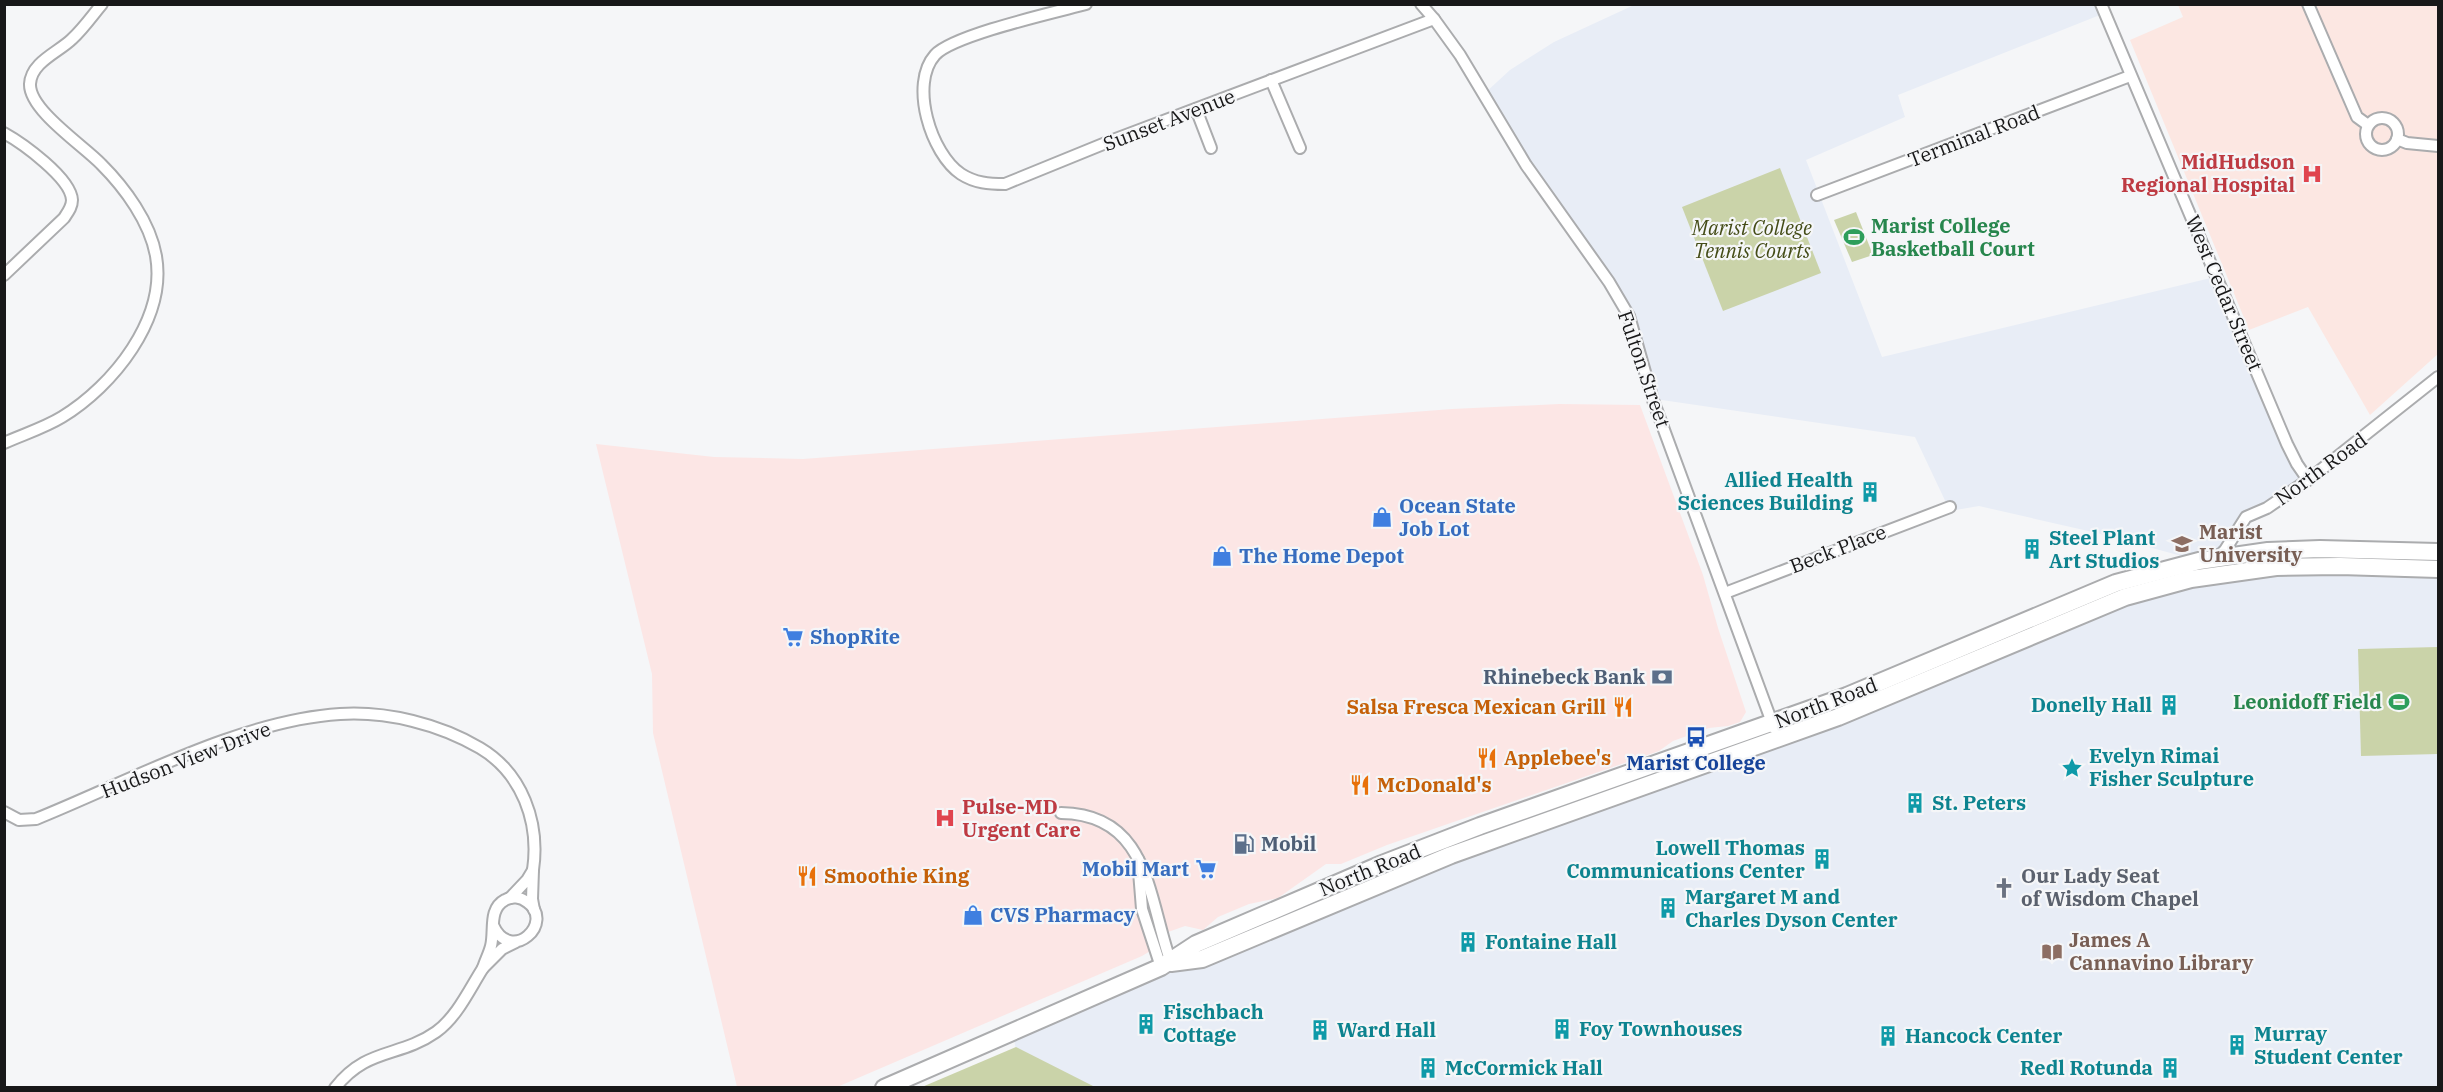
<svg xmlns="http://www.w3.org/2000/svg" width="2443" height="1092" font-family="'IBM Plex Serif',serif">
<rect width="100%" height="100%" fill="#f5f6f8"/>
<polygon fill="#fce6e5" points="1559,404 1640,405 1703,575 1718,628 1746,712 1740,722 1728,726 1709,728 1673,741 1659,751 1387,845 1341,864 1326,864 1278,898 1249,904 1218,917 1203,930 1185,926 1157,936 1152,950 1142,956 837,1087 737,1087 653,733 652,674 596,444 714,457 803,459 1452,409"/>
<polygon fill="#e8edf6" points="1634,5 2107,5 2110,11 1898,95 1905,117 1806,160 1882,357 2219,276 2300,462 2312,479 2261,506 2224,549 2438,551 2438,1087 1025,1088 1012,1032 1161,969 1780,738 1774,722 2189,558 2097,533 1979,506 1950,511 1915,437 1655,399 1638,326 1630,308 1605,266 1519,149 1485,93 1510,70 1554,42"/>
<polygon fill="#fce7e2" points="2178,5 2438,5 2438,354 2370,415 2308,307 2249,330 2130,40 2183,17"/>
<g fill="#cad3a9">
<polygon points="1780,168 1821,273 1723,311 1682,207"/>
<polygon points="1856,212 1873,255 1852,262 1834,220"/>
<polygon points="2438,647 2438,754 2361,756 2358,649"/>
<polygon points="1016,1047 1095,1087 922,1087"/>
</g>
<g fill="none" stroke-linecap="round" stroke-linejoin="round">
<g stroke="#abacae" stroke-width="14">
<g id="minor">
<path d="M1086,4C1056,12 953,35 935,55C909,84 931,154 961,174C975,183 989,184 1005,184L1113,140L1434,19"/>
<polyline points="1421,4 1434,19 1460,55 1526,165 1609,282 1629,316 1653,400 1774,728"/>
<polyline points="2101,4 2287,444 2297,464 2308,480"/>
<polyline points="2308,4 2357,117 2368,125"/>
<polyline points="1271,80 1300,148"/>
<polyline points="1196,109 1211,148"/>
<circle cx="2382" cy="134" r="16"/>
<path d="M4,133C22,143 71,178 72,200C72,207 68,212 64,218L4,275"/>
<polyline points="2397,139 2407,143 2438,146"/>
<polyline points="1817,195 2130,76"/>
<path d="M4,443C24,434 44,428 62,417C113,386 167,319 156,256C150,222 125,188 101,164C84,146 29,110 30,84C31,62 59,52 72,39C83,29 92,16 102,4"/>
<polyline points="2217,558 2225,550 2246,517 2267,508 2308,480 2438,377"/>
<polyline points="1725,593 1950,507"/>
<path d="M4,812L19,820L36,819C128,782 241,720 340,714C387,711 439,724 480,748C522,773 540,822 533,870"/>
<path d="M1061,813C1150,814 1148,899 1171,963"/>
<polyline points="1138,859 1142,909 1161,967"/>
<polyline points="510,898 527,880 533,870 532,899 534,910"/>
<path d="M493,925C511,965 556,922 527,902C521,897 512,896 505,900C488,909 495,931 491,946C489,954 485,961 483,968L502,949L516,942"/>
<path d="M335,1088C367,1047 399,1058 436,1032C457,1017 469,990 483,968"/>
</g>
</g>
<g stroke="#abacae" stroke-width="20">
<g id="highway">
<polyline points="1171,963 1202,959 1451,855 1838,717 2125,597 2191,579 2276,567 2340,566 2438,569"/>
<polyline points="884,1088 1161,967 1196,944 1382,864 1480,826 1847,696 2116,583 2199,561 2268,551 2320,549 2438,552"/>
</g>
</g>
<use href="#minor" stroke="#fff" stroke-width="10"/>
<use href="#highway" stroke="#fff" stroke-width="16"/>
</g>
<defs>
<g id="hospital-bare" transform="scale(1.62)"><path d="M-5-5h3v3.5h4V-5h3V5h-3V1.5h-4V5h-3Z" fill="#e0444e" stroke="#f5f6f8" stroke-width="2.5" paint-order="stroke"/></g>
<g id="stadium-bare" transform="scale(1.62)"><path d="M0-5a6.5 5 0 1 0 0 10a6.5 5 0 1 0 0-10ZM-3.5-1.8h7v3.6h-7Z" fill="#2e9e5b" stroke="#f5f6f8" stroke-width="2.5" paint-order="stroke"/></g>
<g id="building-bare" transform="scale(1.62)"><path d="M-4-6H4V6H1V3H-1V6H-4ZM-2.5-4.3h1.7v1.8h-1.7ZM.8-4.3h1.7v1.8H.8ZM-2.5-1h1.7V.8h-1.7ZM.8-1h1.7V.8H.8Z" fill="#0f9aa8" stroke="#f5f6f8" stroke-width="2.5" paint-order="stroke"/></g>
<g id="shop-bare" transform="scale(1.62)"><path d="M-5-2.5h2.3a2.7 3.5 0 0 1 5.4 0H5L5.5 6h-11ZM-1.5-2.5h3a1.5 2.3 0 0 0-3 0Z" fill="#3f7fe0" stroke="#f5f6f8" stroke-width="2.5" paint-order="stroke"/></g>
<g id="university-bare" transform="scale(1.62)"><path d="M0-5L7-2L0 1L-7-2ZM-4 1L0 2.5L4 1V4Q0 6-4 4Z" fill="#8d6e63" stroke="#f5f6f8" stroke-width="2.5" paint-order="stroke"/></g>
<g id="supermarket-bare" transform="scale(1.62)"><path d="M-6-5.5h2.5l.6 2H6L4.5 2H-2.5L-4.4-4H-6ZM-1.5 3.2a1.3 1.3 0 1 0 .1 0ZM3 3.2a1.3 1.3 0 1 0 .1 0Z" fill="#3f7fe0" stroke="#f5f6f8" stroke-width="2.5" paint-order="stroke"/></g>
<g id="bank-bare" transform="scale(1.62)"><path d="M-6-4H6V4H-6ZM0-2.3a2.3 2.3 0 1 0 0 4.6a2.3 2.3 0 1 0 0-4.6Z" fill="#5c6f8a" stroke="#f5f6f8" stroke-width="2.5" paint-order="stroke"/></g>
<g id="restaurant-bare" transform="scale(1.62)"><path d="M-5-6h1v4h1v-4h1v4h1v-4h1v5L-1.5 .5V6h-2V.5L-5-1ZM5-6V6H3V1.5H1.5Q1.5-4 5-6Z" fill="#e8710a" stroke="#f5f6f8" stroke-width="2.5" paint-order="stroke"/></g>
<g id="bus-bare" transform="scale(1.62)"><path d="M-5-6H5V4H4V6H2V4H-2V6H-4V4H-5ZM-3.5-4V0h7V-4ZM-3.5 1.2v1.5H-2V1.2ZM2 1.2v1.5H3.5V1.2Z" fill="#1a4fb4" stroke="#f5f6f8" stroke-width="2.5" paint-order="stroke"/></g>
<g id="sight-bare" transform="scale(1.62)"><path d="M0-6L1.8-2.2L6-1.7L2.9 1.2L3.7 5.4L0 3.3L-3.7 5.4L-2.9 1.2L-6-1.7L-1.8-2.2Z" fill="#0f9aa8" stroke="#f5f6f8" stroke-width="2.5" paint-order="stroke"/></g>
<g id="fuel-bare" transform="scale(1.62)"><path d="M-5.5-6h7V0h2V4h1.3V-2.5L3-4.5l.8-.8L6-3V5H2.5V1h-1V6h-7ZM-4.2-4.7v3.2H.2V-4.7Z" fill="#5c6f8a" stroke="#f5f6f8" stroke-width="2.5" paint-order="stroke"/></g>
<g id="church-bare" transform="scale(1.62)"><path d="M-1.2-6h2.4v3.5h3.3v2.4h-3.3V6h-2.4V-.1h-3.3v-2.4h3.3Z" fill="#6b7280" stroke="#f5f6f8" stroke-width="2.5" paint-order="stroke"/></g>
<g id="library-bare" transform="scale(1.62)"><path d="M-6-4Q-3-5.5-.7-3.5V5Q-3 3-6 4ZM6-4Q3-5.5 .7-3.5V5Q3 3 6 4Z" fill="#8d6e63" stroke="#f5f6f8" stroke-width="2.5" paint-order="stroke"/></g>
</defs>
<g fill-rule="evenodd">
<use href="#hospital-bare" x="2312" y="174"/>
<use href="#stadium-bare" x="1854" y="237"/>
<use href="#building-bare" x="1870" y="492"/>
<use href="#shop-bare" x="1382" y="517"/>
<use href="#university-bare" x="2182" y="544"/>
<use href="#building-bare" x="2032" y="549"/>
<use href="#shop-bare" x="1222" y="556"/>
<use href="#supermarket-bare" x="793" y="637"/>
<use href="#bank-bare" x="1662" y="677"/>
<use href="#stadium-bare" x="2399" y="702"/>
<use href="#building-bare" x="2169" y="705"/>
<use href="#restaurant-bare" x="1623" y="707"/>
<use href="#bus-bare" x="1696" y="737"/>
<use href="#restaurant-bare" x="1487" y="758"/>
<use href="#sight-bare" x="2072" y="768"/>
<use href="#restaurant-bare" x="1360" y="785"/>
<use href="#building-bare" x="1915" y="803"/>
<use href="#hospital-bare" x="945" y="818"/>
<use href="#fuel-bare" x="1244" y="844"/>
<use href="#building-bare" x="1822" y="859"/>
<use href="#supermarket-bare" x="1206" y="869"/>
<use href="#restaurant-bare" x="807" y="876"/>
<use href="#church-bare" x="2004" y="888"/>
<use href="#building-bare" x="1668" y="908"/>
<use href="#shop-bare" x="973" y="915"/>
<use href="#building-bare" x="1468" y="942"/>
<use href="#library-bare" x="2052" y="952"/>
<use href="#building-bare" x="1146" y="1024"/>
<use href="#building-bare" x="1562" y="1029"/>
<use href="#building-bare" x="1320" y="1030"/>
<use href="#building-bare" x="1888" y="1036"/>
<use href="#building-bare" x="2237" y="1045"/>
<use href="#building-bare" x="1428" y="1068"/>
<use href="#building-bare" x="2170" y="1068"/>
</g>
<g text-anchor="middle" stroke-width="4.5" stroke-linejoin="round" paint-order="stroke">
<g font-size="20" fill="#181819" stroke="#f5f6f8">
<text transform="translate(1169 120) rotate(-21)" y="7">Sunset Avenue</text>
<text transform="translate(1974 136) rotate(-21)" y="7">Terminal Road</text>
<text transform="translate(2224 293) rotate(67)" y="7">West Cedar Street</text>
<text transform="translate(1644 369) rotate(71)" y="7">Fulton Street</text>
<text transform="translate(2321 469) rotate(-36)" y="7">North Road</text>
<text transform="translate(1838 549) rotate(-21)" y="7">Beck Place</text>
<text transform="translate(1826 703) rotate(-21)" y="7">North Road</text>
<text transform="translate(186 760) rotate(-21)" y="7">Hudson View Drive</text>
<text transform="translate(1370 870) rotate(-22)" y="7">North Road</text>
</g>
<g font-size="20" font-weight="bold" fill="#be3a42" stroke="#f5f6f8" text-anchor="end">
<text x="2295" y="169">MidHudson<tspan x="2295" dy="23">Regional Hospital</tspan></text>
<text x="962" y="814" text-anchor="start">Pulse-MD<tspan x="962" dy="23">Urgent Care</tspan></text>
</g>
<g font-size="20" font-weight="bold" fill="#27864d" stroke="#f5f6f8" text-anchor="start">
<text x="1871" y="233">Marist College<tspan x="1871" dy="23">Basketball Court</tspan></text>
<text x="2382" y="709" text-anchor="end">Leonidoff Field</text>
</g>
<g font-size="20" font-style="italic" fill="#444c17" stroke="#f5f6f8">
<text x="1752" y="235">Marist College<tspan x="1752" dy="23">Tennis Courts</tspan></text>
</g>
<g font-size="20" font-weight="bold" fill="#0d838f" stroke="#f5f6f8" text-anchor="start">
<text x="1853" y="487" text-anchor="end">Allied Health<tspan x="1853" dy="23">Sciences Building</tspan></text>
<text x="2049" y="545">Steel Plant<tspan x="2049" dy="23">Art Studios</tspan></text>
<text x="2152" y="712" text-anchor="end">Donelly Hall</text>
<text x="2089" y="763">Evelyn Rimai<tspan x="2089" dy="23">Fisher Sculpture</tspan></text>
<text x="1932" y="810">St. Peters</text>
<text x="1805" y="855" text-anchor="end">Lowell Thomas<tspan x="1805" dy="23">Communications Center</tspan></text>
<text x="1685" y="904">Margaret M and<tspan x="1685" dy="23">Charles Dyson Center</tspan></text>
<text x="1485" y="949">Fontaine Hall</text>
<text x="1163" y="1019">Fischbach<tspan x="1163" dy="23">Cottage</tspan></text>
<text x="1579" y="1036">Foy Townhouses</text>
<text x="1337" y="1037">Ward Hall</text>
<text x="2254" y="1041">Murray<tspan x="2254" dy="23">Student Center</tspan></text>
<text x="1905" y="1043">Hancock Center</text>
<text x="1445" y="1075">McCormick Hall</text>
<text x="2153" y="1075" text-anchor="end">Redl Rotunda</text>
</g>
<g font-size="20" font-weight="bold" fill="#366cbe" stroke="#f5f6f8" text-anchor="start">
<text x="1399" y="513">Ocean State<tspan x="1399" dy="23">Job Lot</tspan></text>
<text x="1239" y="563">The Home Depot</text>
<text x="810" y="644">ShopRite</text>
<text x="1189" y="876" text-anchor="end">Mobil Mart</text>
<text x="990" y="922">CVS Pharmacy</text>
</g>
<g font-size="20" font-weight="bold" fill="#785e54" stroke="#f5f6f8" text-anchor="start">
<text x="2199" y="539">Marist<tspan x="2199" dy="23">University</tspan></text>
<text x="2069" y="947">James A<tspan x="2069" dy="23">Cannavino Library</tspan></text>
</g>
<g font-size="20" font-weight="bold" fill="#4e5e75" stroke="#f5f6f8" text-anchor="end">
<text x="1645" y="684">Rhinebeck Bank</text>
<text x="1261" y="851" text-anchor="start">Mobil</text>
</g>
<g font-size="20" font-weight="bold" fill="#c56008" stroke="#f5f6f8" text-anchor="start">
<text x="1606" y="714" text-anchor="end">Salsa Fresca Mexican Grill</text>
<text x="1504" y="765">Applebee's</text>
<text x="1377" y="792">McDonald's</text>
<text x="824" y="883">Smoothie King</text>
</g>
<g font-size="20" font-weight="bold" fill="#164399" stroke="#f5f6f8">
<text x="1696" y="770">Marist College</text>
</g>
<g font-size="20" font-weight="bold" fill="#5b616d" stroke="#f5f6f8" text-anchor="start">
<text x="2021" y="883">Our Lady Seat<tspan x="2021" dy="23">of Wisdom Chapel</tspan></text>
</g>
</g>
<rect width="2443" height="1092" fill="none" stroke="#181819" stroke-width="12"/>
</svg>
